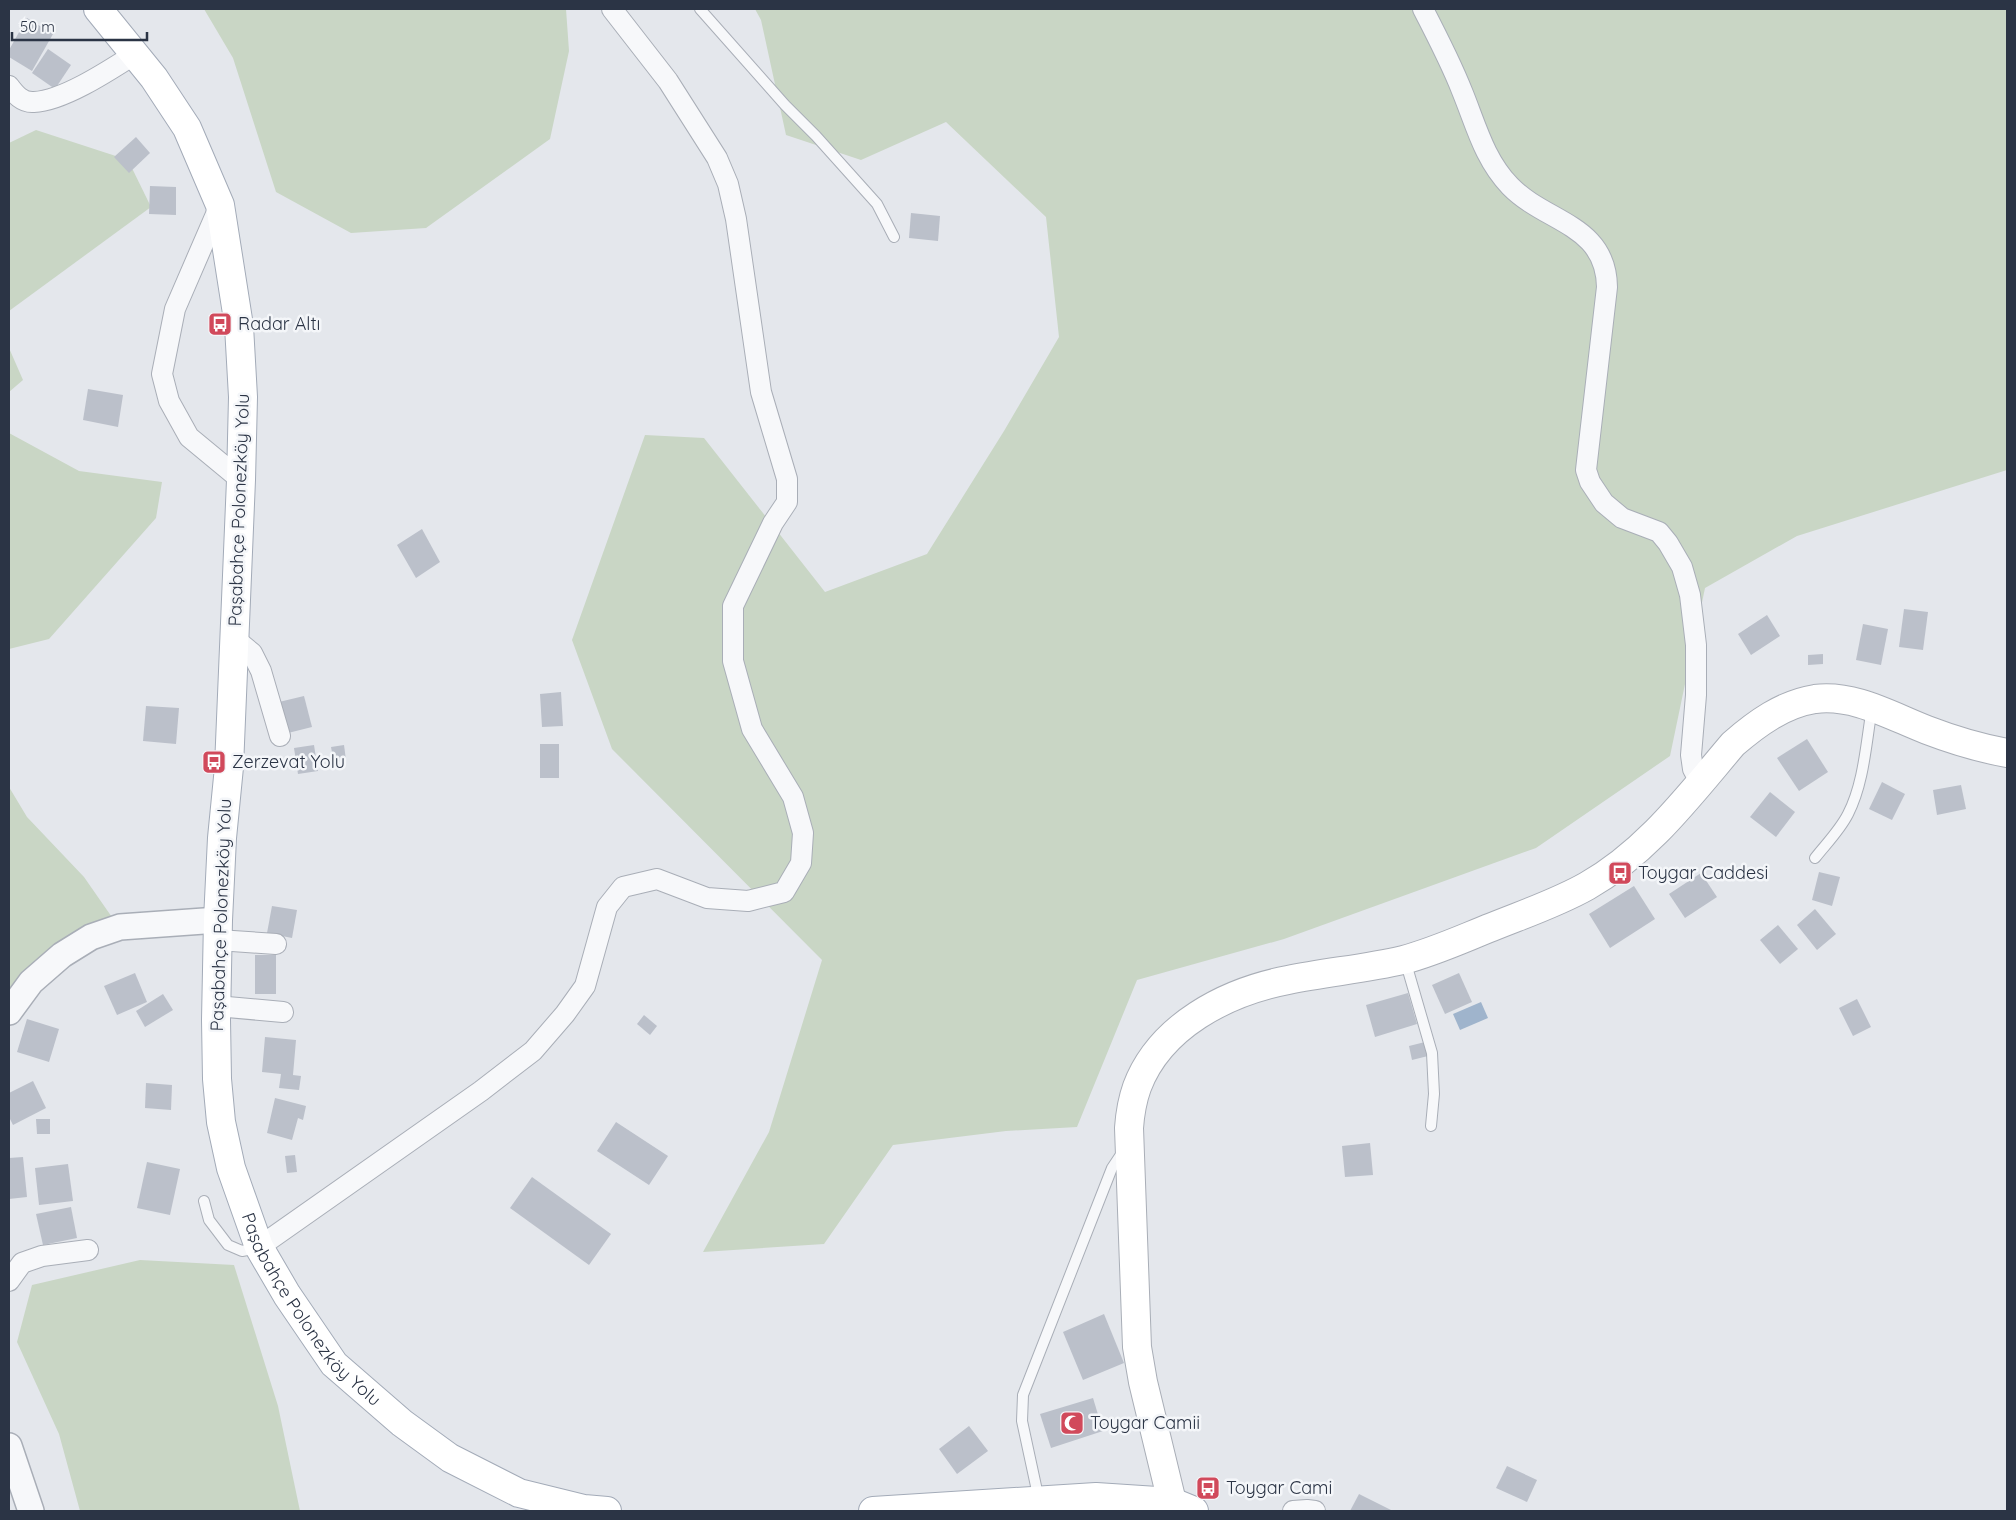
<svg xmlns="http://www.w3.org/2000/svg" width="2016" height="1520" font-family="Quicksand,sans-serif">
<rect width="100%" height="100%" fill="#e4e7ec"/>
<g fill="#c9d6c5">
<polygon points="204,9 566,9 569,51 550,139 426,228 351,233 276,192 233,58"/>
<polygon points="755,9 2007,9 2007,470 1797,536 1705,588 1670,756 1536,848 1284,939 1137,980 1077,1127 1006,1131 893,1145 824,1244 703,1252 769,1132 822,960 612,749 572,640 645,435 704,438 825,592 927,554 1004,431 1059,337 1046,217 946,122 861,160 786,135 761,20"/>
<polygon points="36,130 128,160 151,207 9,311 9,143"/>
<polygon points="9,348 23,380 9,392"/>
<polygon points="9,433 79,471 162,482 156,518 49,639 9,649"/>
<polygon points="9,787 27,817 84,877 116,923 9,997"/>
<polygon points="140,1260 234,1265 278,1406 300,1511 80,1511 59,1434 17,1342 32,1285"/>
</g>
<polygon fill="#9fb4cc" points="1481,1002 1488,1018 1460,1030 1453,1014"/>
<g fill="#bbc0ca">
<polygon points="27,18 53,34 32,71 9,57 9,50"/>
<polygon points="48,49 71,65 55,89 32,73"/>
<polygon points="136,137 150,153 129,173 114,157"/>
<polygon points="150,186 176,187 176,215 149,214"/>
<polygon points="911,213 940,216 938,241 909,238"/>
<polygon points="88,389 123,395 118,427 83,420"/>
<polygon points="422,529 440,562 416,578 397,545"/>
<polygon points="1904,609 1928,612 1923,650 1899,647"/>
<polygon points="1767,615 1780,636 1751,655 1738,634"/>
<polygon points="1863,624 1888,629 1881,665 1856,660"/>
<polygon points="1823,654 1823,664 1808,665 1808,655"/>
<polygon points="561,692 563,726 542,727 540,694"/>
<polygon points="304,696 312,727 288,733 279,702"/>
<polygon points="146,706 179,708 176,744 143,741"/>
<polygon points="1807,739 1828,772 1799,791 1777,758"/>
<rect x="540" y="744" width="19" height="34"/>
<polygon points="314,745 318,771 298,774 294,748"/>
<polygon points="344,745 346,760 334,763 331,747"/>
<polygon points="1882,782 1905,794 1892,820 1869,809"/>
<polygon points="1961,785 1966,809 1937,815 1933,790"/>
<polygon points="1770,792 1795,812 1776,837 1750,817"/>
<polygon points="1819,872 1840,877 1832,906 1812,900"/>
<polygon points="1701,873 1717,897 1685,918 1669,894"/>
<polygon points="1634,886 1655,919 1610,948 1589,914"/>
<polygon points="272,906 297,910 292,938 267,933"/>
<polygon points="1815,909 1836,934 1817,950 1797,925"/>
<polygon points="1778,925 1798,949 1780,964 1760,940"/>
<rect x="255" y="955" width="21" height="39"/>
<polygon points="135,973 147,1002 117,1015 104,986"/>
<polygon points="1459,973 1472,1002 1445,1014 1432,985"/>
<polygon points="1408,993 1417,1024 1375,1037 1366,1005"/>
<polygon points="163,994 173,1010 145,1027 136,1011"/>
<polygon points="1857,999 1871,1027 1853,1036 1839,1008"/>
<polygon points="644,1015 657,1026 650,1035 637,1024"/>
<polygon points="27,1019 59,1029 49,1062 17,1052"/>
<polygon points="265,1037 296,1040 293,1075 301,1076 299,1090 279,1088 281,1074 262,1072"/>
<polygon points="1425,1042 1428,1056 1412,1060 1409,1046"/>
<polygon points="33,1081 46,1108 13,1125 9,1117 9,1093"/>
<polygon points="146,1083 172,1085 171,1110 145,1108"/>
<polygon points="275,1098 306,1106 303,1120 298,1118 292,1140 267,1133"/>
<polygon points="36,1119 50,1119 50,1134 37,1134"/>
<polygon points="616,1122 668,1156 649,1185 597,1151"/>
<polygon points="1370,1143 1373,1175 1345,1177 1342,1146"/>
<polygon points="295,1155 297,1172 287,1173 285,1156"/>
<polygon points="23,1157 27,1197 9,1199 9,1158"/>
<polygon points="147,1162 180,1169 170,1215 137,1208"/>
<polygon points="68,1164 73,1201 39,1205 35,1168"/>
<polygon points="532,1177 611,1234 589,1265 510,1208"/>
<polygon points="71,1207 77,1238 43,1245 36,1214"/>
<polygon points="1104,1314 1124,1363 1083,1380 1063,1332"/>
<polygon points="1093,1398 1103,1431 1051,1448 1040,1414"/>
<polygon points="969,1426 988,1451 957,1474 939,1449"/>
<polygon points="1507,1466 1537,1480 1527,1502 1496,1488"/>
<polygon points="1359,1494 1393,1511 1350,1511"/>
</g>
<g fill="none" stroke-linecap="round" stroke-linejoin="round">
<g stroke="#a9aeb7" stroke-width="12">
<g id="service">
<polyline points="700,9 785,105 816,136 877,204 894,237"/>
<path d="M1815,858C1826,844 1840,830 1848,814C1864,783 1866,743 1872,708"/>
<polyline points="1405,960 1432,1053 1434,1094 1431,1126"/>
<polyline points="204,1201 209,1220 228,1245 242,1251 258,1248"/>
<polyline points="1039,1500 1022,1421 1023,1395 1112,1168 1120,1156 1126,1154"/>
</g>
</g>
<g stroke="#a9aeb7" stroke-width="22">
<g id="minor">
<path d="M1423,9C1437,36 1451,63 1462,91C1476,125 1484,159 1510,186C1546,223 1606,224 1607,287L1586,470L1590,482L1604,503L1622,518L1659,532L1668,543L1682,567L1690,595L1696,645V695L1691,755L1693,769L1700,782"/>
<path d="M9,86C15,94 22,103 34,102C63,101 110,70 135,54"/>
<polyline points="220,205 175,309 162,374 169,401 189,437 241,480"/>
<polyline points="235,639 252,653 261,671 280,736"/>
<polyline points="218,940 276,944"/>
<polyline points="216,1006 283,1012"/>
<polyline points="259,1247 481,1091 533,1051 565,1014 585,986 607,907 623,887 657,879 707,898 748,901 784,892 801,863 803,833 793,797 752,729 733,661 733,606 773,523 787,502 787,479 761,392 736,219 728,184 717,158 668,81 612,9"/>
<polyline points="9,1281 22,1263 42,1256 88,1250"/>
<polyline points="1293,1511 1307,1510 1315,1511"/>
</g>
</g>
<g stroke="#a9aeb7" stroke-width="28">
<g id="tertiary">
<polyline points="9,1012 31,982 62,955 91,937 120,927 218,920"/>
<polyline points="9,1446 31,1511"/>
</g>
</g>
<g stroke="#a9aeb7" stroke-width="30">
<path id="secondary" d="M1172,1502L1143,1382L1137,1347L1129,1128C1130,1114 1132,1101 1137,1087C1160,1026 1226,992 1288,980C1326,972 1365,969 1403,960C1434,952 1464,938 1492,927C1524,914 1557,903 1587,886C1647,852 1688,797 1733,744C1756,724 1783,704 1815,699C1854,694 1891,716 1927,730C1953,740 1980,748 2007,753"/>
</g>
<g stroke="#a3abb8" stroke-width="30">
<g id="primary">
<path id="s1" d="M98,9L154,78L187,128L220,205L239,326L243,397L241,480L229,767L222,838L218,920L216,1020L217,1079L221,1122L231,1168L259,1247L287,1295L334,1364L402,1423L450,1458L519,1493L584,1509L607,1511"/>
<polyline points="873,1511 1096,1497 1172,1502 1194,1511"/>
</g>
</g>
<use href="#service" stroke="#f7f8fa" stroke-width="10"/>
<use href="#minor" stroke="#f7f8fa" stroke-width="20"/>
<use href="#tertiary" stroke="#f7f8fa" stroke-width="25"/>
<use href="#secondary" stroke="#fff" stroke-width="28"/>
<use href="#primary" stroke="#fff" stroke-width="28"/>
</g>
<defs>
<g id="bus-square" transform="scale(1.25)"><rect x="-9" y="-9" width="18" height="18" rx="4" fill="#d1495b" stroke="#f4f6f9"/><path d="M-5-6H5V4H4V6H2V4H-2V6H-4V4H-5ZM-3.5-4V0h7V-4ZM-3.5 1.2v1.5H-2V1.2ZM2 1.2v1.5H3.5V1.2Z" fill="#fff"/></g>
<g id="mosque-square" transform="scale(1.25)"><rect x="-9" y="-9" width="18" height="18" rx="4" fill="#d1495b" stroke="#f4f6f9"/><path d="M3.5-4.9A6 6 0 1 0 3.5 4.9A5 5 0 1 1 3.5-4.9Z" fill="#fff"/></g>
</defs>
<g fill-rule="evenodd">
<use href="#bus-square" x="220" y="324"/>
<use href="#bus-square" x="214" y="762"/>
<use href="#bus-square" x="1620" y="873"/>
<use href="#mosque-square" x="1072" y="1423"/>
<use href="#bus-square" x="1208" y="1488"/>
</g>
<g text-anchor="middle" stroke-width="5" stroke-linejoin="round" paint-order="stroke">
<g font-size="18" fill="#2b3445" stroke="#f4f6f9" text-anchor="start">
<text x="238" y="330">Radar Altı</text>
<text x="232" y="768">Zerzevat Yolu</text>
<text x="1638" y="879">Toygar Caddesi</text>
<text x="1090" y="1429">Toygar Camii</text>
<text x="1226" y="1494">Toygar Cami</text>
</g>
<g font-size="18" fill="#2b3445" stroke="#f4f6f9">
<text transform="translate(239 510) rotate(-88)" y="6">Paşabahçe Polonezköy Yolu</text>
<text transform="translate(221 915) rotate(-88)" y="6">Paşabahçe Polonezköy Yolu</text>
<text dy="6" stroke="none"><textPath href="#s1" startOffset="1364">Paşabahçe Polonezköy Yolu</textPath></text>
</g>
</g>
<rect width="2016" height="1520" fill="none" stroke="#2b3445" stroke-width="20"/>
<path d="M12 32v8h135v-8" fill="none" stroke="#2b3445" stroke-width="2.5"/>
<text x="20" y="32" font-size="15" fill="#2b3445" stroke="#f4f6f9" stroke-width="4" paint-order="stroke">50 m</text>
</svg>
